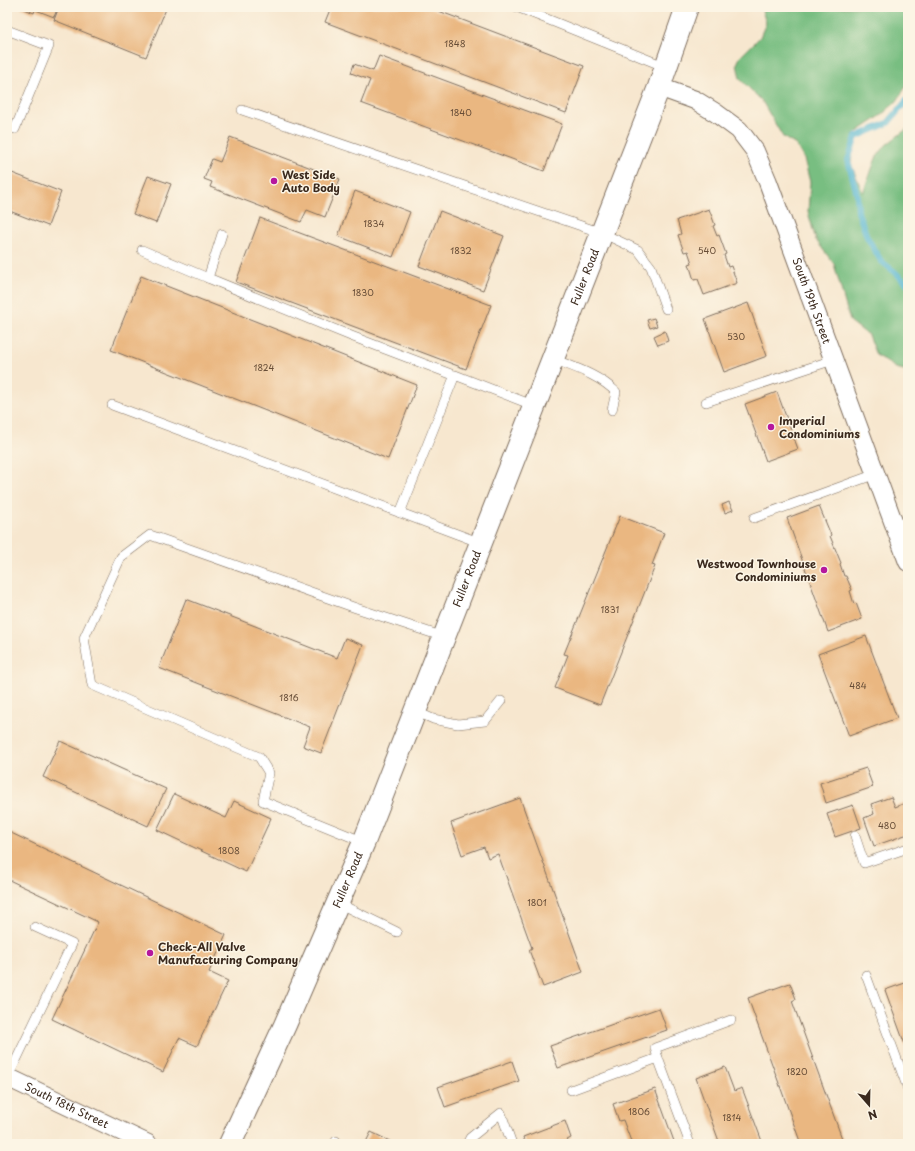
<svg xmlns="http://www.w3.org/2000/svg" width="915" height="1151" font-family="'Playpen Sans',sans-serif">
<rect width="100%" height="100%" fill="#fcf5e5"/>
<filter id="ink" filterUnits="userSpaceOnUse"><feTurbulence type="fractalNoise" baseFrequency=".025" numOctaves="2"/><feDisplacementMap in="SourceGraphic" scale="8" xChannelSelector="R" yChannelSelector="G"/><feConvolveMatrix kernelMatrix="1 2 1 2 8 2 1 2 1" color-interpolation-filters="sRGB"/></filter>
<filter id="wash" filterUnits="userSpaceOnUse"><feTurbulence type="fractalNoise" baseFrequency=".012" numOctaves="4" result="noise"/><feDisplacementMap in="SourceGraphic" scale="16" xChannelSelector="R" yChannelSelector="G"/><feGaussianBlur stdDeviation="0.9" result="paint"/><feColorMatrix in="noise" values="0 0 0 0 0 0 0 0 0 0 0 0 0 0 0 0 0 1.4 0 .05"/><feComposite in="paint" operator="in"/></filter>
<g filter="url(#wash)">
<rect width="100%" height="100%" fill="#f7e7cf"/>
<polygon fill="#78be81" stroke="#5a7450" points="761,7 908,7 908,83 897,101 879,117 854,134 851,164 863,193 876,158 886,145 908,128 908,371 896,368 876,355 868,335 850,321 834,264 816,240 808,212 810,182 804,159 796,145 783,137 762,101 740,79 737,64 740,57 760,37 766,23"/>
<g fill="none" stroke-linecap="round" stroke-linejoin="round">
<polyline stroke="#53b6d2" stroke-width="6" points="908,99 888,123 856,137 848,160 857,194 858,212 867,237 881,261 895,272 904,281 908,284"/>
</g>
<g id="blocks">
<g fill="#eab781">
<polygon points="20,7 36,7 34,13"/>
<polygon points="37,7 58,7 54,17 36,10"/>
<polygon points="59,7 160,7 166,9 146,57 54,20"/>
<polygon points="331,7 428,7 584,66 566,113 325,22"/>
<polygon points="379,56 562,124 544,171 361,103 370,80 351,73 354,64 373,71"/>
<polygon points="230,137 340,179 325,217 307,210 301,222 210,187 212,182 204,179 212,159 220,162"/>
<polygon points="7,171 61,192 48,226 7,210"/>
<polygon points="148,176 171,184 156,223 133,214"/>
<polygon points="355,191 410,212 393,257 338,236"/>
<polygon points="709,209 715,225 713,226 717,236 719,235 726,254 724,255 728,267 731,266 737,283 704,295 698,279 694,280 689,264 692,263 688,251 684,252 678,235 681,234 677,220"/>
<polygon points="440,211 504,236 483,290 419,266"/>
<polygon points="260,218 491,305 466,369 236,282"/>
<polygon points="141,276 417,385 388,459 111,350"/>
<polygon points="748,303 767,356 724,372 705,319"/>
<polygon points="654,318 657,326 650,328 647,320"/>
<polygon points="665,331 668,341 658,345 654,336"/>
<polygon points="777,392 798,449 766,461 745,404"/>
<polygon points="729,502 733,510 725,513 722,505"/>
<polygon points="819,506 831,535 830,536 841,563 840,564 844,576 846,576 852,590 850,591 854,604 856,603 862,619 828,632 787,518"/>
<polygon points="620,516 664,533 652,565 655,566 600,705 555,688 568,655 564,654"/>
<polygon points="186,599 337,658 345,638 363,645 321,753 303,746 310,727 159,668"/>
<polygon points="866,636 897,718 849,736 818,654"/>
<polygon points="60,741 166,789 148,826 43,777"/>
<polygon points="866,768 873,787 826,803 820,783"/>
<polygon points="174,794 226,818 234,801 271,818 246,872 157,830"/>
<polygon points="891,797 895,807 908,802 908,834 874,846 864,818 874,814 871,804"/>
<polygon points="520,798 583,972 543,987 529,950 532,948 498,854 488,858 484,847 462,855 451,823"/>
<polygon points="853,805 861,828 835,837 827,814"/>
<polygon points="7,831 226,935 209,972 228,981 197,1046 179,1038 163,1072 52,1019 98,922 7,879"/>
<polygon points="790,983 796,999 792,1001 844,1144 801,1144 748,998"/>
<polygon points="905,983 908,992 908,1053 885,990"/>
<polygon points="659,1008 667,1030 558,1068 550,1046"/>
<polygon points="512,1061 519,1081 445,1107 438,1087"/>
<polygon points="725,1067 734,1091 742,1088 763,1144 720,1144 696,1078"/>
<polygon points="655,1089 675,1144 632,1144 623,1120 619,1121 613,1104"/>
<polygon points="565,1121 571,1138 567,1140 569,1144 526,1144 523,1137"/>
<polygon points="371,1132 396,1144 365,1144"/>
</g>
</g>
</g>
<g filter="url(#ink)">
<use href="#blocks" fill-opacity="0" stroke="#7d6c5c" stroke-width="1"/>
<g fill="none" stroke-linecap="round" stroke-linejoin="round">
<g stroke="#7d6c5c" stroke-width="10">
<g id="service">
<polyline points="517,7 666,67"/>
<polyline points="7,30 49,46 15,129 7,126"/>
<polyline points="242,110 602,233 638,250 651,267 666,309"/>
<polyline points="222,234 208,278 351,336 456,376"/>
<polyline points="142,250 208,278"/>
<path d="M553,359C576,368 599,375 616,392L612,410"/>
<polyline points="706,402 833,360"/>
<polyline points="112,405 481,543"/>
<polyline points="400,513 455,375 535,406"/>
<polyline points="754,518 876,474"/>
<polyline points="415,711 433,719 458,724 485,721 501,701"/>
<polyline points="855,836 864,863 908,848"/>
<polyline points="364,842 263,801 269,773 259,757 92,685 84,638 121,557 150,535 356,608 444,637"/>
<polyline points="338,903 397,932"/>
<polyline points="866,975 908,1089"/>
<polyline points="658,1058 655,1048 731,1020"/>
<polyline points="8,1077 72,944 35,927"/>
<polyline points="571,1090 658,1058 690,1144"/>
<polyline points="334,1144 336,1141"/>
<polyline points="467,1144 470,1138 501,1113 512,1144"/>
</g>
</g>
<g stroke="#7d6c5c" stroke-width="20">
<g id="minor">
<path id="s1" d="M659,87L695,100L716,113L739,130L755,151L768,182L908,562"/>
<path id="s2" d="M7,1077L148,1144"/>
</g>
</g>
<g stroke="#7d6c5c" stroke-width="24">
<g id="tertiary">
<path id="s3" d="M230,1144L285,1025L364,842L659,87L687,7"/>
</g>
</g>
<use href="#service" stroke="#fff" stroke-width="9"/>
<use href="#minor" stroke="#fff" stroke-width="18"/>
<use href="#tertiary" stroke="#fff" stroke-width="22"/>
</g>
</g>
<g fill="#b5179e" stroke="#fcf5e5" stroke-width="1.5">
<circle cx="274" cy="181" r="4"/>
<circle cx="771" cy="427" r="4"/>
<circle cx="824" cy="570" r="4"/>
<circle cx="150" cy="953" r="4"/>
</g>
<g text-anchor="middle" stroke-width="3" stroke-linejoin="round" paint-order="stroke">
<g font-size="9" fill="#674d37">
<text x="455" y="47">1848</text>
<text x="461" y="116">1840</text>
<text x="374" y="227">1834</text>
<text x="461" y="254">1832</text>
<text x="707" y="254">540</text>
<text x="363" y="296">1830</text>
<text x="736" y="340">530</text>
<text x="264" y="371">1824</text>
<text x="610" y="613">1831</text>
<text x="858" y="689">484</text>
<text x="289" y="701">1816</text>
<text x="887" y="829">480</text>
<text x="229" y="854">1808</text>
<text x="537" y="906">1801</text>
<text x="797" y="1075">1820</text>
<text x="639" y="1115">1806</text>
<text x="732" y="1121">1814</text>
</g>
<g font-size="11" font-weight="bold" fill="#3b2a1e" stroke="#fcf5e5" text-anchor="start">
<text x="282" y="179">West Side<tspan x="282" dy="13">Auto Body</tspan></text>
<text x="779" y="425">Imperial<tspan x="779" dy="13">Condominiums</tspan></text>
<text x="816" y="568" text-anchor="end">Westwood Townhouse<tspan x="816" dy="13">Condominiums</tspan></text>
<text x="158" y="951">Check-All Valve<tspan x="158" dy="13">Manufacturing Company</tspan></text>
</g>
<g font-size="11" fill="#3b2a1e" stroke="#fcf5e5">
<text dy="4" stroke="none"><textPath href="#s3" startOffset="937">Fuller Road</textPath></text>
<text dy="4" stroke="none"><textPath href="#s1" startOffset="278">South 19th Street</textPath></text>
<text dy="4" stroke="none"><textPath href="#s3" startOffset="613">Fuller Road</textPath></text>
<text dy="4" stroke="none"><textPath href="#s3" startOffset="289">Fuller Road</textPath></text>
<text dy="4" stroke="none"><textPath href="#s2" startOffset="66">South 18th Street</textPath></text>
</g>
</g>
<rect width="915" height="1151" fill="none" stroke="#fcf5e5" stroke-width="24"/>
<g transform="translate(869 1105) rotate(160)" stroke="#fcf5e5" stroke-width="3" paint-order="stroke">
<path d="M0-3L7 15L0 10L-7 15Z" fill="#3b2a1e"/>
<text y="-6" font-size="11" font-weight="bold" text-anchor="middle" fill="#3b2a1e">N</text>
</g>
</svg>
